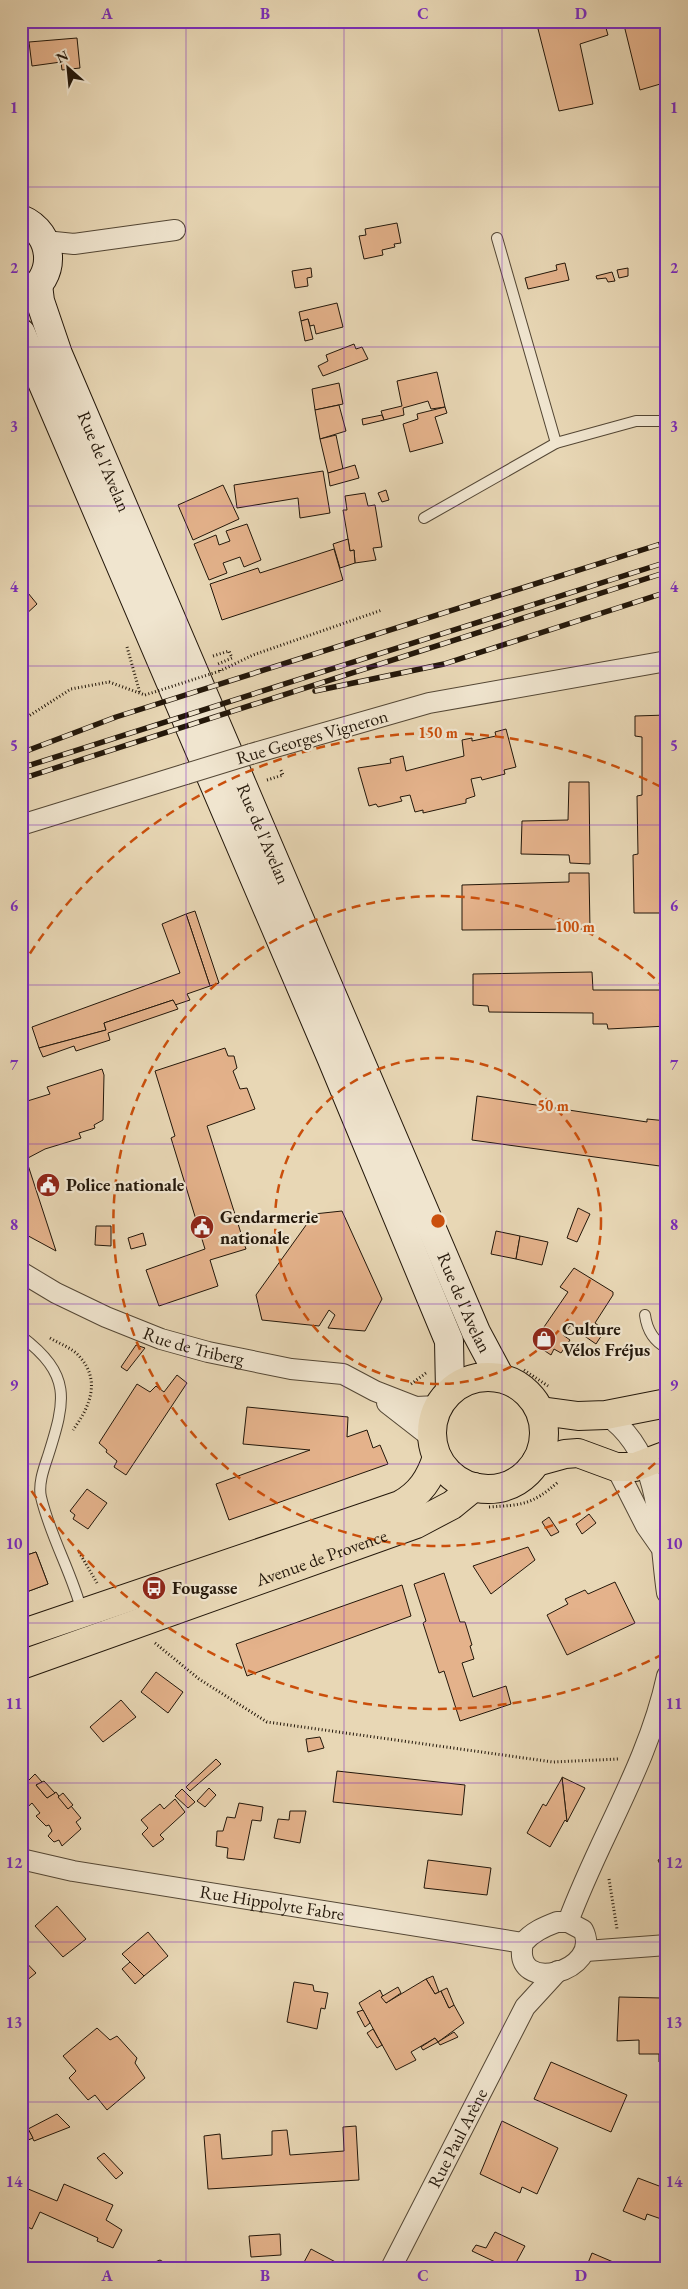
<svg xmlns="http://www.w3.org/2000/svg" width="688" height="2289" font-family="'EB Garamond',serif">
<rect width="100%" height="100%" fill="#e8d7b5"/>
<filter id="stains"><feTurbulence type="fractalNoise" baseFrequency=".004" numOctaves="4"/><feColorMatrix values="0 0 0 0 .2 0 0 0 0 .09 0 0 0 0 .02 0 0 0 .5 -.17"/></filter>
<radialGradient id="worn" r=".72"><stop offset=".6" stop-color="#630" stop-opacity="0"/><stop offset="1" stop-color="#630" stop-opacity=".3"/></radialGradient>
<g fill="#e4b28b" stroke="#23170a">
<polygon points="536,21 604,21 608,35 580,44 593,104 559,111"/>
<polygon points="623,21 667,21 667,82 640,90"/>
<polygon points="77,38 80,68 62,70 61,62 32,66 29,42"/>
<polygon points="397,223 401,243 394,244 395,247 382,250 383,255 364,259 359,236 366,235 365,229"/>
<polygon points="565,263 569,280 528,289 525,278 557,270 556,265"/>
<polygon points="311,268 312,277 307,278 308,286 295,288 292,271"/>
<polygon points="628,268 628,276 619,278 617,270"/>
<polygon points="612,272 615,281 608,282 606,278 597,279 596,276"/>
<polygon points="337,303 343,327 316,334 314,325 310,326 308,319 301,321 299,312"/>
<polygon points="308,319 313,339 305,341 301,321"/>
<polygon points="354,344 356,349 362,347 368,359 323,376 318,366 328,361 326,355"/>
<polygon points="437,372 445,407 431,409 428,401 403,408 404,415 384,420 381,411 402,406 397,381"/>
<polygon points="339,383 343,404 315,410 312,389"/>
<polygon points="339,405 346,431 320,439 315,410"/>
<polygon points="445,407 447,413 435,417 443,443 410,452 403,424 418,419 417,414"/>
<polygon points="382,415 384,420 363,425 362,419"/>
<polygon points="336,435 343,469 328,473 320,439"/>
<polygon points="355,465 359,478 330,486 328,473"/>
<polygon points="323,471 330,513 300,518 298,498 237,508 234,485"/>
<polygon points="223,485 239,519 193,540 178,505"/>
<polygon points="386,490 389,500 382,502 378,493"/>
<polygon points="365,493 368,506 375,505 382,547 373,548 376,560 355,563 354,550 350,551 348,539 343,510 347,510 345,496"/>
<polygon points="247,524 261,560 244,567 240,557 223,563 227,573 209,580 194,544 216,535 219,545 230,541 226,531"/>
<polygon points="348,539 350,551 354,550 355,563 340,568 333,544"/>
<polygon points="334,549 343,580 222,620 210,584 258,568 260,573"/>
<polygon points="28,593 37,604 23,617 21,598"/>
<polygon points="667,715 667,913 634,913 633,855 638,854 637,796 642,795 642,737 635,736 635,716"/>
<polygon points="506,729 516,767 504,770 505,774 482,780 481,777 471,779 475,796 466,799 466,803 423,813 423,810 415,812 410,795 400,797 402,801 378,807 376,804 369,806 358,768 391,763 390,759 403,756 406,771 464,756 462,740 472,738 472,741 496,736 495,732"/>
<polygon points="569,782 589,782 590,864 570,863 569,855 521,854 522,821 568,820"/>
<polygon points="569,873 589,873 590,929 462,930 462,885 569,882"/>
<polygon points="195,911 219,983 210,986 186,914"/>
<polygon points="186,914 210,986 187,994 190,1000 175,1005 173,1000 104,1023 106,1030 39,1048 32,1027 180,973 162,924"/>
<polygon points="592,972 593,990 667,990 667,1026 608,1029 607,1024 593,1024 593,1013 489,1012 488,1006 473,1005 473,974"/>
<polygon points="173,1000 178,1009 108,1033 110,1040 76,1051 74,1046 43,1057 39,1048 106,1030 104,1023"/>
<polygon points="225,1048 228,1056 234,1056 237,1068 233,1071 240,1089 247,1088 255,1109 207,1126 246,1249 210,1260 218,1286 159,1306 146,1270 205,1249 171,1138 175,1136 155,1071"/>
<polygon points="102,1069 104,1075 103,1120 94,1125 95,1128 79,1133 81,1138 45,1149 26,1159 56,1251 21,1232 21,1103 50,1094 47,1087"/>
<polygon points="477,1096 647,1122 647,1119 667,1121 667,1167 472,1140"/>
<polygon points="578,1208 590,1214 577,1242 567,1238"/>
<polygon points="342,1211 382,1299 365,1331 328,1328 335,1315 329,1310 319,1326 262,1320 256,1295 314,1214"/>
<polygon points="96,1226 111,1226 111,1246 95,1245"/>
<polygon points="496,1231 520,1236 516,1259 491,1254"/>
<polygon points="143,1233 146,1245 131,1249 128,1238"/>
<polygon points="520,1236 548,1242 542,1265 516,1259"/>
<polygon points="574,1268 613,1292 613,1295 595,1323 605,1330 596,1344 570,1326 563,1335 570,1340 561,1353 554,1349 551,1355 533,1343 568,1292 560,1287"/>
<polygon points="136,1345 145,1348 127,1371 121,1367"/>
<polygon points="177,1375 187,1383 126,1475 114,1467 117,1461 106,1452 107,1450 99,1443 137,1384 150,1392 156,1386 164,1392"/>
<polygon points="247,1407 348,1417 347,1437 367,1430 373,1448 380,1445 388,1464 229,1520 216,1484 310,1450 243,1444"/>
<polygon points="87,1489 107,1503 88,1529 73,1519 75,1515 70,1511"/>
<polygon points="589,1514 596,1523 582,1534 576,1524"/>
<polygon points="549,1517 559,1532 551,1536 542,1522"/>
<polygon points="528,1547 535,1560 491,1594 473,1566"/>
<polygon points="36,1552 48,1584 21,1594 21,1557"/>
<polygon points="36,1552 48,1584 21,1594 21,1557"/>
<polygon points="444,1573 460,1622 465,1622 472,1645 470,1646 474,1659 462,1663 473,1697 506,1686 511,1704 460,1721 444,1671 439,1673 423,1623 426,1621 414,1584"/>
<polygon points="615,1582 635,1623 567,1655 547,1615 568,1604 565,1599 585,1590 588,1594"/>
<polygon points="402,1585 411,1616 247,1676 236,1644"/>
<polygon points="156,1672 183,1692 168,1713 141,1692"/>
<polygon points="121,1700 136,1717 103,1742 90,1727"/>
<polygon points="320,1737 324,1748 308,1752 306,1739"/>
<polygon points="216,1759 221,1764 190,1791 186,1787"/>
<polygon points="337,1771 465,1785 462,1815 333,1802"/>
<polygon points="35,1774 42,1782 36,1785 47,1798 56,1792 68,1809 71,1806 81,1818 76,1822 81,1829 62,1846 59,1840 54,1842 48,1836 52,1831 49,1825 46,1826 36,1816 40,1813 32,1803 21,1813 21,1788"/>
<polygon points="562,1777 585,1788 567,1822"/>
<polygon points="562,1778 567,1822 565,1820 550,1847 527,1833 543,1804 546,1806"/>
<polygon points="44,1781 55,1793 47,1798 36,1785"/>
<polygon points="209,1788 216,1795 205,1807 197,1801"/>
<polygon points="182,1789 195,1802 188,1808 175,1796"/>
<polygon points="63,1793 73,1805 68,1809 58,1797"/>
<polygon points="175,1799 185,1812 160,1835 164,1839 153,1847 142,1834 148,1828 141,1820 160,1804 164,1809"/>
<polygon points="239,1803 263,1807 261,1821 252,1820 244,1860 227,1858 228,1848 216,1846 217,1831 223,1831 227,1817 235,1818"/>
<polygon points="290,1811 306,1811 300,1843 274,1838 278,1819 289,1820"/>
<polygon points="667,1856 667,1880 658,1860"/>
<polygon points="428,1860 491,1868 487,1895 424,1888"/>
<polygon points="57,1906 86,1939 63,1957 35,1926"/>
<polygon points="148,1932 168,1956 144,1976 122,1954"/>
<polygon points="21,1957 36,1973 21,1985"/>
<polygon points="130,1962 144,1976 135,1984 122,1969"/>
<polygon points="433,1976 439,1992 435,1994 426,1979"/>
<polygon points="426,1979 435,1994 441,1991 449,2008 454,2005 464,2023 438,2042 435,2038 411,2052 416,2060 396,2070 359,2003 380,1990 386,2003"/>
<polygon points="294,1982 313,1985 314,1991 328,1993 325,2009 321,2008 317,2029 287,2022"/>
<polygon points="398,1987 401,1993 386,2003 381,1997"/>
<polygon points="447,1988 454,2005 449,2008 441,1991"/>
<polygon points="660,1994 667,1994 667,2062 659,2062 659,2054 639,2054 639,2040 617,2041 619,1997 661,1998"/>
<polygon points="363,2010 370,2023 365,2027 357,2012"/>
<polygon points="97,2028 110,2040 117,2036 137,2058 135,2063 145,2078 107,2110 95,2095 88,2100 69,2078 76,2071 63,2056"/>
<polygon points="373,2029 382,2045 377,2048 367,2033"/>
<polygon points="454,2032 458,2037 440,2045 438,2042"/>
<polygon points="435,2038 438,2042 423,2050 421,2047"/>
<polygon points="551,2062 627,2095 611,2132 534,2099"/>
<polygon points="57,2114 70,2127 34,2141 28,2129"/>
<polygon points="502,2121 558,2148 537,2194 522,2187 520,2193 480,2174"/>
<polygon points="25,2123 33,2138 21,2143 21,2125"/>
<polygon points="356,2126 359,2180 208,2189 204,2136 220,2134 222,2159 272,2155 272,2131 287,2130 290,2155 344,2151 343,2127"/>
<polygon points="104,2153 123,2173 116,2179 97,2158"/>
<polygon points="638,2178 667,2189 667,2221 647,2214 645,2220 623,2211"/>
<polygon points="64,2184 113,2205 106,2220 122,2230 113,2248 97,2241 98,2238 40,2212 32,2229 21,2224 21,2186 57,2201"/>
<polygon points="495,2232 525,2246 513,2268 508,2268 472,2251 476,2245 486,2248"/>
<polygon points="280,2234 281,2255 251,2257 249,2236"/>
<polygon points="311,2249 345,2267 344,2268 301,2268"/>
<polygon points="592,2253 625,2267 625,2268 586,2268"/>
<polygon points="160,2260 174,2268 143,2268 145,2266"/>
</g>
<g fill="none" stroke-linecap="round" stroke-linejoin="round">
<g stroke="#544735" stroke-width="12">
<g id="service">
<polyline points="497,238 556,443"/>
<polyline points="424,518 556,443 636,421 667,421"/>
<path d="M645,1315C647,1330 653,1341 667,1348"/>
<path d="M21,1336C72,1375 66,1399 48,1456C44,1468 38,1484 41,1497C50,1536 72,1573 82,1612"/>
</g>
</g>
<g stroke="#544735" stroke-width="22">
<g id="minor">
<polyline points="45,241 74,244 175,230"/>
<polyline points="251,754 429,703 667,661"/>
<polyline points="21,825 186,774"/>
<path id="s1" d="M21,1272L56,1293L106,1317L161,1339L208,1352L291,1369L343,1374L375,1391L416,1407L438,1406"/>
<polyline points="387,1403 432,1438"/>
<path d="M606,1415C663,1454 658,1532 667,1593"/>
<polyline points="616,1467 646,1526 660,1546"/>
<path id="s2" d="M21,1859L73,1871L523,1943"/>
<path d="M557,1922H568L583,1930C604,1971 511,1997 523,1943C532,1932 544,1927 557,1922Z"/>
<path d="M568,1922C599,1838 648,1764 667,1676"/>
<polyline points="586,1951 667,1945"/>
<path id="s3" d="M391,2268L525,2007L558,1971"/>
</g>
</g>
<g stroke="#23170a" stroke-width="30">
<g id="secondary">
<path d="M21,219C55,233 58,279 24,295"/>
<path id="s4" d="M38,285L40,301L58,354L476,1332L500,1377"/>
<polyline points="21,333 331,1057 449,1341 450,1391"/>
</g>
</g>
<g stroke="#23170a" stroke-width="30">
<g id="primary">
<circle cx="488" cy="1433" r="56"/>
<polyline points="541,1411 578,1416 606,1415 667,1403"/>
<polyline points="536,1462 565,1454 578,1453 616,1467 635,1467 667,1455"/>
<path d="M21,1634L400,1505C420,1494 430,1479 437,1457"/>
<path id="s5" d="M21,1665L416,1524L452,1505L474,1487"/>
</g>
</g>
<g stroke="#23170a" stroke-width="3" stroke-dasharray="1 2.5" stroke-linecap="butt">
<polyline points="127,647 140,693"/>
<polyline points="213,656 229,651 232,658 218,664"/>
<polyline points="220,670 220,671 253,655 382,610"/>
<polyline points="21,721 71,689 109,682 145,695"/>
<polyline points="267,780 283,775 280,768"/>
<path d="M50,1338C60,1344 72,1348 79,1356C102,1381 89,1408 73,1430"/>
<polyline points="524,1370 548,1386"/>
<polyline points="411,1384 426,1373"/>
<path d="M489,1507C522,1505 532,1505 558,1482"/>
<polyline points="79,1552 97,1583"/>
<polyline points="155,1643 199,1679 267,1722 553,1762 619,1759"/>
<polyline points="609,1879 617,1929"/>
</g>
<use href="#service" stroke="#f0e5cf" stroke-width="10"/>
<use href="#minor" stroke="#f0e5cf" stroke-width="20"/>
<use href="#secondary" stroke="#f0e5cf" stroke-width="28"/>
<use href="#primary" stroke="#e8d7b5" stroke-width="28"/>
<g stroke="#23170a" stroke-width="5.5">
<g id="rail">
<polyline points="315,691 444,664 667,592"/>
<polyline points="21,753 116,717 667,542"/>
<polyline points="21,768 667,562"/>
<polyline points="21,779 667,572"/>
</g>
</g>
<use href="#rail" stroke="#f0e5cf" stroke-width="4" stroke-dasharray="11" stroke-linecap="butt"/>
<g stroke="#544735" stroke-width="22" stroke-linecap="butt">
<polyline id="minor-bridge" points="186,774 251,754"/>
</g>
<polyline stroke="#23170a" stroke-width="3" stroke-dasharray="1 2.5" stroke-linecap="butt" points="145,695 220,671"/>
<use href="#minor-bridge" stroke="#f0e5cf" stroke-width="20"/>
</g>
<path fill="none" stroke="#7b2cbf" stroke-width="1" stroke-opacity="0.55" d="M186,21V2268M344,21V2268M502,21V2268M21,187H667M21,347H667M21,506H667M21,666H667M21,825H667M21,985H667M21,1144H667M21,1304H667M21,1464H667M21,1623H667M21,1783H667M21,1942H667M21,2102H667"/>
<g fill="none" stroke="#ca4f0c" stroke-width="2.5" stroke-dasharray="9 6">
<circle cx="438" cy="1221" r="163"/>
<path d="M666 1453A325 325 0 1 1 666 989"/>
<path d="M663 1654A488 488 0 0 1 22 1476M22 966A488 488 0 0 1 663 788"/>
</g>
<defs>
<g id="civic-disc" transform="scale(1.25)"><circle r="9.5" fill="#8f2418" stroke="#f0e5cf"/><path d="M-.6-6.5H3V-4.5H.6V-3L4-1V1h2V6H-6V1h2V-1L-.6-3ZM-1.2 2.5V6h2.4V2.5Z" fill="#fff"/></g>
<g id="shop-disc" transform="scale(1.25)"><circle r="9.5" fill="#8f2418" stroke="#f0e5cf"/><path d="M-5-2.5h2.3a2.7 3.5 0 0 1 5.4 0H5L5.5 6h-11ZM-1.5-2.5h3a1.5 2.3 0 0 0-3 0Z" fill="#fff"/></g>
<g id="bus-disc" transform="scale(1.25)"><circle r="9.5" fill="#8f2418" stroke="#f0e5cf"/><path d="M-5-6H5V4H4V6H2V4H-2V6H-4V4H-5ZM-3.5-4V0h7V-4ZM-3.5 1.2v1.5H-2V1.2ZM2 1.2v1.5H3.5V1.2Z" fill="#fff"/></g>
</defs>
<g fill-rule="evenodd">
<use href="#civic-disc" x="48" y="1185"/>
<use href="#civic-disc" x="202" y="1227"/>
<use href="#shop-disc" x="544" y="1339"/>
<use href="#bus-disc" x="154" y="1588"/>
</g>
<g text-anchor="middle" stroke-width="4.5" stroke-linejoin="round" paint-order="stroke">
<g font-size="18" fill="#23170a" stroke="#f0e5cf">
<text dy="6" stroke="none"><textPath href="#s4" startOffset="189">Rue de l'Avelan</textPath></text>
<text transform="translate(312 737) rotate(-16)" y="6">Rue Georges Vigneron</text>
<text dy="6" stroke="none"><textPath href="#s4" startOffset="594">Rue de l'Avelan</textPath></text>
<text dy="6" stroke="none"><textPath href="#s4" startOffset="1104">Rue de l'Avelan</textPath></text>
<text dy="6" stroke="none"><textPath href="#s1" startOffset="189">Rue de Triberg</textPath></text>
<text dy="6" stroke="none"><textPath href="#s5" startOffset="319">Avenue de Provence</textPath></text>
<text dy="6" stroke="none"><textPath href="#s2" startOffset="255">Rue Hippolyte Fabre</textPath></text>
<text dy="6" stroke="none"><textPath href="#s3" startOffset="146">Rue Paul Arène</textPath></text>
</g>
<g font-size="18" font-weight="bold" fill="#23170a" stroke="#f0e5cf" text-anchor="start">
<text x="66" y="1191">Police nationale</text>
<text x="220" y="1223">Gendarmerie<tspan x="220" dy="21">nationale</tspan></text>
<text x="562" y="1335">Culture<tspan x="562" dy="21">Vélos Fréjus</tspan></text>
<text x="172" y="1594">Fougasse</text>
</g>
</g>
<circle cx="438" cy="1221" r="8" fill="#ca4f0c" stroke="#f0e5cf" stroke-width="2.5"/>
<g font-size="15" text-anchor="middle" font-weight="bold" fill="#ca4f0c" stroke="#f0e5cf" stroke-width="4.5" stroke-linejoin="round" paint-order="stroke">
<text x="438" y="738">150 m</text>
<text x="575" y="932">100 m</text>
<text x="553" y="1111">50 m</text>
</g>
<rect width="688" height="2289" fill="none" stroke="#e8d7b5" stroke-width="55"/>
<g transform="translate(68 68) rotate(333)" stroke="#f0e5cf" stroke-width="4" paint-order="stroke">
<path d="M0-4L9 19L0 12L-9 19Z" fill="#23170a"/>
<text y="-8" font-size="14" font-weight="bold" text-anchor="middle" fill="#23170a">N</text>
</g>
<rect x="28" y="28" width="632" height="2234" fill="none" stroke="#7b2cbf" stroke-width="2"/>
<g font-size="16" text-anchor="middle" font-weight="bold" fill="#7b2cbf">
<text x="107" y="19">A</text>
<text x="265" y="19">B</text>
<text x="423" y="19">C</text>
<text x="581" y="19">D</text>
<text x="14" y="113">1</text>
<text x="674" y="113">1</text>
<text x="14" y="273">2</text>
<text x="674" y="273">2</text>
<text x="14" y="432">3</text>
<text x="674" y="432">3</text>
<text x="14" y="592">4</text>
<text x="674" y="592">4</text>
<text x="14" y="751">5</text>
<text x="674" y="751">5</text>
<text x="14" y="911">6</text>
<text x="674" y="911">6</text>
<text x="14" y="1070">7</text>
<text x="674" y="1070">7</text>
<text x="14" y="1230">8</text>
<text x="674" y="1230">8</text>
<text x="14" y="1390">9</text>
<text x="674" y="1390">9</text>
<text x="14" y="1549">10</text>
<text x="674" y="1549">10</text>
<text x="14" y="1709">11</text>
<text x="674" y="1709">11</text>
<text x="14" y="1868">12</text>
<text x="674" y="1868">12</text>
<text x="14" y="2028">13</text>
<text x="674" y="2028">13</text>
<text x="14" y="2187">14</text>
<text x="674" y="2187">14</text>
<text x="107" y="2281">A</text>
<text x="265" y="2281">B</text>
<text x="423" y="2281">C</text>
<text x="581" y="2281">D</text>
</g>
<rect width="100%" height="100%" filter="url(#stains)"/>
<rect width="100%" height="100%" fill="url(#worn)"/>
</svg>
